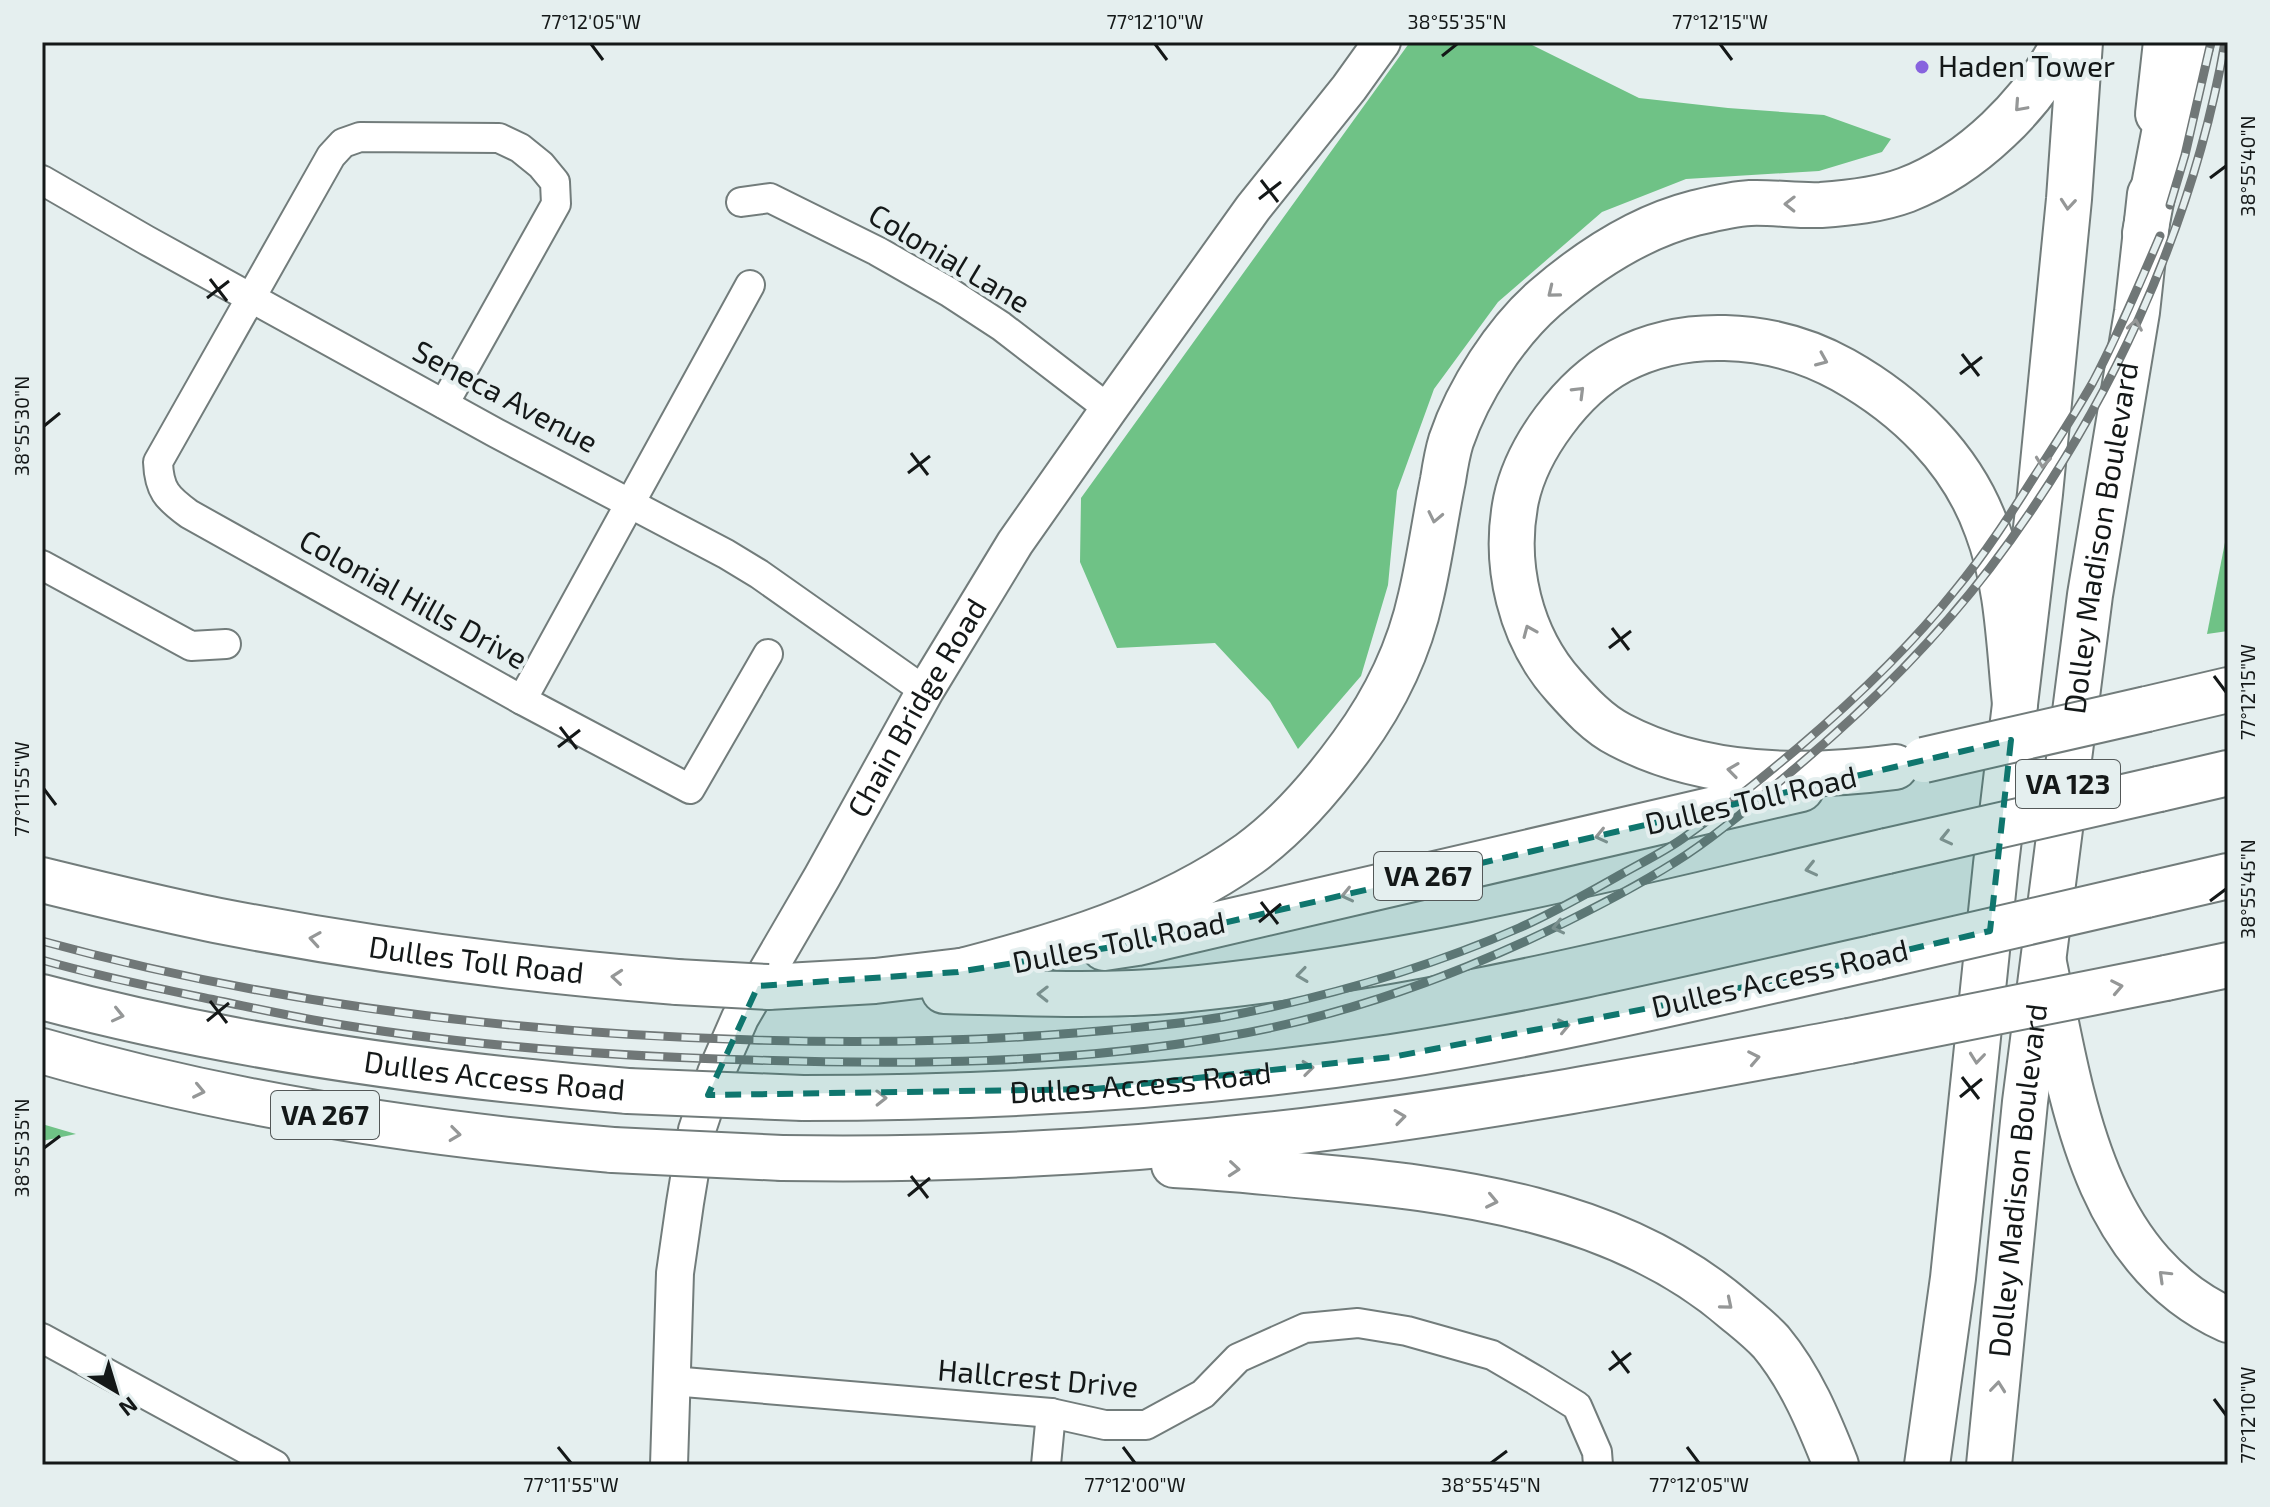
<svg xmlns="http://www.w3.org/2000/svg" width="2270" height="1507" font-family="'Exo 2',sans-serif">
<rect width="100%" height="100%" fill="#e5efef"/>
<g fill="#6fc286">
<polygon points="1410,42 1526,42 1639,98 1728,108 1824,115 1891,139 1882,152 1819,171 1686,179 1602,212 1498,302 1434,389 1397,491 1388,585 1361,676 1298,749 1270,702 1215,643 1117,648 1080,562 1081,498"/>
<polygon points="2228,527 2228,631 2207,634"/>
<polygon points="42,1124 76,1134 42,1141"/>
</g>
<g fill="none" stroke-linecap="round" stroke-linejoin="round">
<g stroke="#727c7b" stroke-width="32">
<g id="minor">
<polyline points="42,180 146,240 496,433 726,554 759,574 925,691"/>
<polyline points="741,202 770,198 877,251 949,292 1001,326 1109,409"/>
<path d="M444,404L556,204L555,182L541,165L520,148L499,138L360,137L343,143L331,156L158,462C159,490 167,498 189,514L522,700L690,789L768,654"/>
<polyline points="42,565 191,646 226,644"/>
<polyline points="522,700 750,285"/>
<polyline points="42,1338 275,1465"/>
<polyline points="672,1381 1051,1413 1105,1425 1146,1425 1203,1394 1238,1358 1305,1328 1358,1323 1407,1331 1492,1355 1535,1380 1577,1406 1597,1452 1598,1465"/>
<polyline points="1046,1465 1051,1413"/>
</g>
</g>
<g stroke="#727c7b" stroke-width="40">
<g id="tertiary">
<path id="s1" d="M669,1465L675,1273L685,1203L697,1130L716,1073L740,1018L822,877L925,691L1015,543L1109,409L1253,208L1349,88L1382,42"/>
</g>
</g>
<g stroke="#727c7b" stroke-width="48">
<g id="primary">
<polyline points="2158,114 2166,42"/>
<polyline points="1927,1465 1953,1278 1996,864 2040,494 2069,199 2080,42"/>
<path id="s2" d="M1989,1465L2025,1102L2090,595L2137,312L2150,194"/>
</g>
</g>
<g stroke="#727c7b" stroke-width="48">
<g id="motorway">
<polyline points="2145,233 2165,128 2191,42"/>
<polyline points="2147,709 2228,690"/>
<path d="M1895,767C1803,779 1704,779 1620,735C1598,724 1580,704 1564,686C1520,637 1503,565 1516,500C1527,448 1572,387 1620,361C1652,344 1689,337 1725,338C1766,339 1807,350 1843,370C1907,406 1962,459 1987,529C2008,584 2009,646 2015,704"/>
<polyline points="2159,789 2228,773"/>
<path id="s3" d="M42,880C103,895 164,910 225,922C375,951 525,970 677,982"/>
<polyline points="2146,895 2228,876"/>
<polyline points="1104,948 1137,943 1801,789"/>
<path d="M2044,963C2071,1093 2091,1258 2228,1320"/>
<path d="M958,972C1059,946 1163,915 1249,854C1289,825 1323,785 1352,745C1385,700 1409,651 1421,596C1430,558 1435,519 1443,480C1445,467 1447,454 1451,441C1468,391 1505,333 1545,298C1588,261 1640,227 1695,213C1712,209 1732,204 1750,203C1773,202 1797,206 1821,205C1849,203 1879,200 1906,190C1971,165 2034,104 2064,42"/>
<polyline points="2166,978 2228,965"/>
<polyline points="768,987 875,981 985,968"/>
<path d="M944,991C1022,993 1102,997 1180,990C1420,967 1653,905 1887,851"/>
<path id="s4" d="M42,997C233,1048 431,1075 628,1091"/>
<path d="M42,1051C228,1105 420,1134 613,1150"/>
<path id="s5" d="M803,1098C1000,1098 1197,1086 1392,1057C1555,1032 1716,993 1877,957"/>
<path d="M782,1158C969,1161 1157,1150 1342,1126C1512,1104 1680,1072 1849,1041"/>
<path d="M1174,1165C1219,1167 1263,1172 1308,1176C1456,1189 1618,1209 1735,1310C1747,1320 1760,1330 1771,1342C1801,1378 1819,1422 1836,1465"/>
</g>
</g>
<use href="#minor" stroke="#fff" stroke-width="28"/>
<use href="#tertiary" stroke="#fff" stroke-width="36"/>
<use href="#primary" stroke="#fff" stroke-width="44"/>
<use href="#motorway" stroke="#fff" stroke-width="44"/>
<g stroke="#707777" stroke-width="9">
<g id="rail">
<polyline points="2170,205 2185,155 2211,42"/>
<path d="M42,941C274,1005 513,1033 753,1040C860,1043 967,1042 1075,1033C1124,1029 1174,1025 1223,1017C1323,998 1425,969 1519,928C1553,913 1586,894 1618,876C1639,864 1662,853 1682,839C1723,810 1761,779 1799,747C1855,699 1910,647 1956,589C1985,554 2010,515 2034,477C2054,446 2075,414 2093,382C2118,335 2139,285 2160,236"/>
<path d="M42,960C94,975 147,986 200,997C240,1005 280,1014 319,1021C461,1046 607,1056 750,1060C906,1065 1069,1064 1223,1037C1343,1017 1459,975 1568,921C1608,901 1648,880 1686,855C1723,830 1758,800 1792,771C1865,710 1932,644 1990,568C2106,415 2192,232 2225,42"/>
</g>
</g>
<use href="#rail" stroke="#e5efef" stroke-width="6" stroke-dasharray="18" stroke-linecap="butt"/>
<g stroke="#727c7b" stroke-width="48" stroke-linecap="butt">
<g id="motorway-bridge">
<polyline points="1924,760 2147,709"/>
<polyline points="1887,851 2159,789"/>
<polyline points="1877,957 2146,895"/>
<polyline points="677,982 768,987"/>
<polyline points="1849,1041 2166,978"/>
<polyline points="628,1091 803,1098"/>
<polyline points="613,1150 782,1158"/>
</g>
</g>
<use href="#motorway-bridge" stroke="#fff" stroke-width="44"/>
</g>
<defs><path id="oneway-chevron" d="M-2-3.5L2.5 0L-2 3.5" fill="none" stroke-width="1.6" stroke-linecap="round" stroke-linejoin="round" transform="scale(2)"/></defs>
<g stroke="#959797">
<use href="#oneway-chevron" transform="translate(2020 106) rotate(132)"/>
<use href="#oneway-chevron" transform="translate(1790 204) rotate(-179)"/>
<use href="#oneway-chevron" transform="translate(2068 204) rotate(95)"/>
<use href="#oneway-chevron" transform="translate(1553 292) rotate(141)"/>
<use href="#oneway-chevron" transform="translate(2135 325) rotate(-81)"/>
<use href="#oneway-chevron" transform="translate(1822 360) rotate(23)"/>
<use href="#oneway-chevron" transform="translate(1579 392) rotate(-45)"/>
<use href="#oneway-chevron" transform="translate(2043 462) rotate(96)"/>
<use href="#oneway-chevron" transform="translate(1435 517) rotate(102)"/>
<use href="#oneway-chevron" transform="translate(1529 631) rotate(-113)"/>
<use href="#oneway-chevron" transform="translate(1733 770) rotate(-172)"/>
<use href="#oneway-chevron" transform="translate(1601 836) rotate(167)"/>
<use href="#oneway-chevron" transform="translate(1946 838) rotate(167)"/>
<use href="#oneway-chevron" transform="translate(1811 869) rotate(167)"/>
<use href="#oneway-chevron" transform="translate(1347 895) rotate(167)"/>
<use href="#oneway-chevron" transform="translate(1558 927) rotate(167)"/>
<use href="#oneway-chevron" transform="translate(315 939) rotate(-171)"/>
<use href="#oneway-chevron" transform="translate(1302 975) rotate(172)"/>
<use href="#oneway-chevron" transform="translate(617 977) rotate(-175)"/>
<use href="#oneway-chevron" transform="translate(2117 987) rotate(-11)"/>
<use href="#oneway-chevron" transform="translate(1043 994) rotate(-179)"/>
<use href="#oneway-chevron" transform="translate(118 1015) rotate(13)"/>
<use href="#oneway-chevron" transform="translate(1564 1026) rotate(-12)"/>
<use href="#oneway-chevron" transform="translate(1754 1058) rotate(-11)"/>
<use href="#oneway-chevron" transform="translate(1977 1058) rotate(96)"/>
<use href="#oneway-chevron" transform="translate(1308 1068) rotate(-7)"/>
<use href="#oneway-chevron" transform="translate(199 1091) rotate(12)"/>
<use href="#oneway-chevron" transform="translate(881 1098) rotate(-1)"/>
<use href="#oneway-chevron" transform="translate(1400 1117) rotate(-8)"/>
<use href="#oneway-chevron" transform="translate(455 1134) rotate(7)"/>
<use href="#oneway-chevron" transform="translate(1234 1169) rotate(5)"/>
<use href="#oneway-chevron" transform="translate(1492 1201) rotate(12)"/>
<use href="#oneway-chevron" transform="translate(2164 1276) rotate(-136)"/>
<use href="#oneway-chevron" transform="translate(1727 1304) rotate(40)"/>
<use href="#oneway-chevron" transform="translate(1998 1387) rotate(-84)"/>
</g>
<path fill="#0f766e" fill-opacity="0.2" stroke="#0f766e" stroke-width="6" stroke-dasharray="16 10" stroke-linejoin="round" d="M2011,740L1990,931L1660,1006L1392,1057L1095,1089L708,1095L758,986L958,972L1137,943Z"/>
<path fill="none" stroke="#141818" stroke-width="3" d="M591,44L603,60M1155,44L1167,60M1720,44L1732,60M1442,56L1457,44M2210,178L2226,166M1261,180L1278,202M1259,199L1281,182M210,279L227,301M207,298L229,281M1962,354L1979,376M1960,374L1982,357M44,426L60,413M911,453L928,475M908,473L930,456M1612,628L1629,650M1609,648L1631,631M2214,676L2226,692M560,727L577,749M558,747L580,730M44,789L56,805M2210,901L2226,889M1261,902L1278,924M1259,922L1281,904M210,1001L227,1023M207,1021L229,1003M1962,1077L1979,1099M1960,1097L1982,1079M44,1148L60,1136M911,1176L928,1198M908,1196L930,1178M1612,1351L1629,1373M1609,1370L1631,1353M2214,1399L2226,1415M558,1447L571,1463M1123,1447L1135,1463M1687,1447L1699,1463M1491,1463L1507,1451"/>
<circle fill="#8763de" stroke="#e5efef" stroke-width="3" cx="1922" cy="67" r="8"/>
<g text-anchor="middle" stroke-width="8" stroke-linejoin="round" paint-order="stroke">
<g fill="#e5efef" stroke="#535858" stroke-width="2">
<rect x="2016" y="760" width="104" height="48" rx="6"/>
<rect x="1374" y="852" width="108" height="48" rx="6"/>
<rect x="271" y="1091" width="108" height="48" rx="6"/>
</g>
<g font-size="28" font-weight="bold" fill="#141818">
<text x="2068" y="794">VA 123</text>
<text x="1428" y="886">VA 267</text>
<text x="325" y="1125">VA 267</text>
</g>
<g font-size="30" fill="#141818" stroke="#e5efef" text-anchor="start">
<text x="1938" y="77">Haden Tower</text>
</g>
<g font-size="30" fill="#141818" stroke="#e5efef">
<text transform="translate(949 259) rotate(31)" y="10">Colonial Lane</text>
<text transform="translate(505 397) rotate(28)" y="10">Seneca Avenue</text>
<text dy="10" stroke="none"><textPath href="#s2" startOffset="934">Dolley Madison Boulevard</textPath></text>
<text transform="translate(413 600) rotate(29)" y="10">Colonial Hills Drive</text>
<text dy="10" stroke="none"><textPath href="#s1" startOffset="814">Chain Bridge Road</textPath></text>
<text transform="translate(1751 801) rotate(-13)" y="10">Dulles Toll Road</text>
<text transform="translate(1119 943) rotate(-11)" y="10">Dulles Toll Road</text>
<text dy="10" stroke="none"><textPath href="#s3" startOffset="442">Dulles Toll Road</textPath></text>
<text transform="translate(1780 979) rotate(-13)" y="10">Dulles Access Road</text>
<text dy="10" stroke="none"><textPath href="#s4" startOffset="460">Dulles Access Road</textPath></text>
<text dy="10" stroke="none"><textPath href="#s5" startOffset="338">Dulles Access Road</textPath></text>
<text dy="10" stroke="none"><textPath href="#s2" startOffset="286">Dolley Madison Boulevard</textPath></text>
<text transform="translate(1038 1379) rotate(5)" y="10">Hallcrest Drive</text>
</g>
</g>
<rect width="2270" height="1507" fill="none" stroke="#e5efef" stroke-width="88"/>
<g transform="translate(116 1391) rotate(142)" stroke="#e5efef" stroke-width="6" paint-order="stroke">
<path d="M0-6L14 30L0 20L-14 30Z" fill="#141818"/>
<text y="-12" font-size="22" font-weight="bold" text-anchor="middle" fill="#141818">N</text>
</g>
<rect x="44" y="44" width="2182" height="1419" fill="none" stroke="#141818" stroke-width="3"/>
<g font-size="20" text-anchor="middle" fill="#141818">
<text x="591" y="29">77°12'05"W</text>
<text x="1155" y="29">77°12'10"W</text>
<text x="1457" y="29">38°55'35"N</text>
<text x="1720" y="29">77°12'15"W</text>
<text transform="translate(2248 166) rotate(-90)" y="7">38°55'40"N</text>
<text transform="translate(22 426) rotate(-90)" y="7">38°55'30"N</text>
<text transform="translate(2248 692) rotate(-90)" y="7">77°12'15"W</text>
<text transform="translate(22 789) rotate(-90)" y="7">77°11'55"W</text>
<text transform="translate(2248 889) rotate(-90)" y="7">38°55'45"N</text>
<text transform="translate(22 1148) rotate(-90)" y="7">38°55'35"N</text>
<text transform="translate(2248 1415) rotate(-90)" y="7">77°12'10"W</text>
<text x="571" y="1492">77°11'55"W</text>
<text x="1135" y="1492">77°12'00"W</text>
<text x="1491" y="1492">38°55'45"N</text>
<text x="1699" y="1492">77°12'05"W</text>
</g>
</svg>
